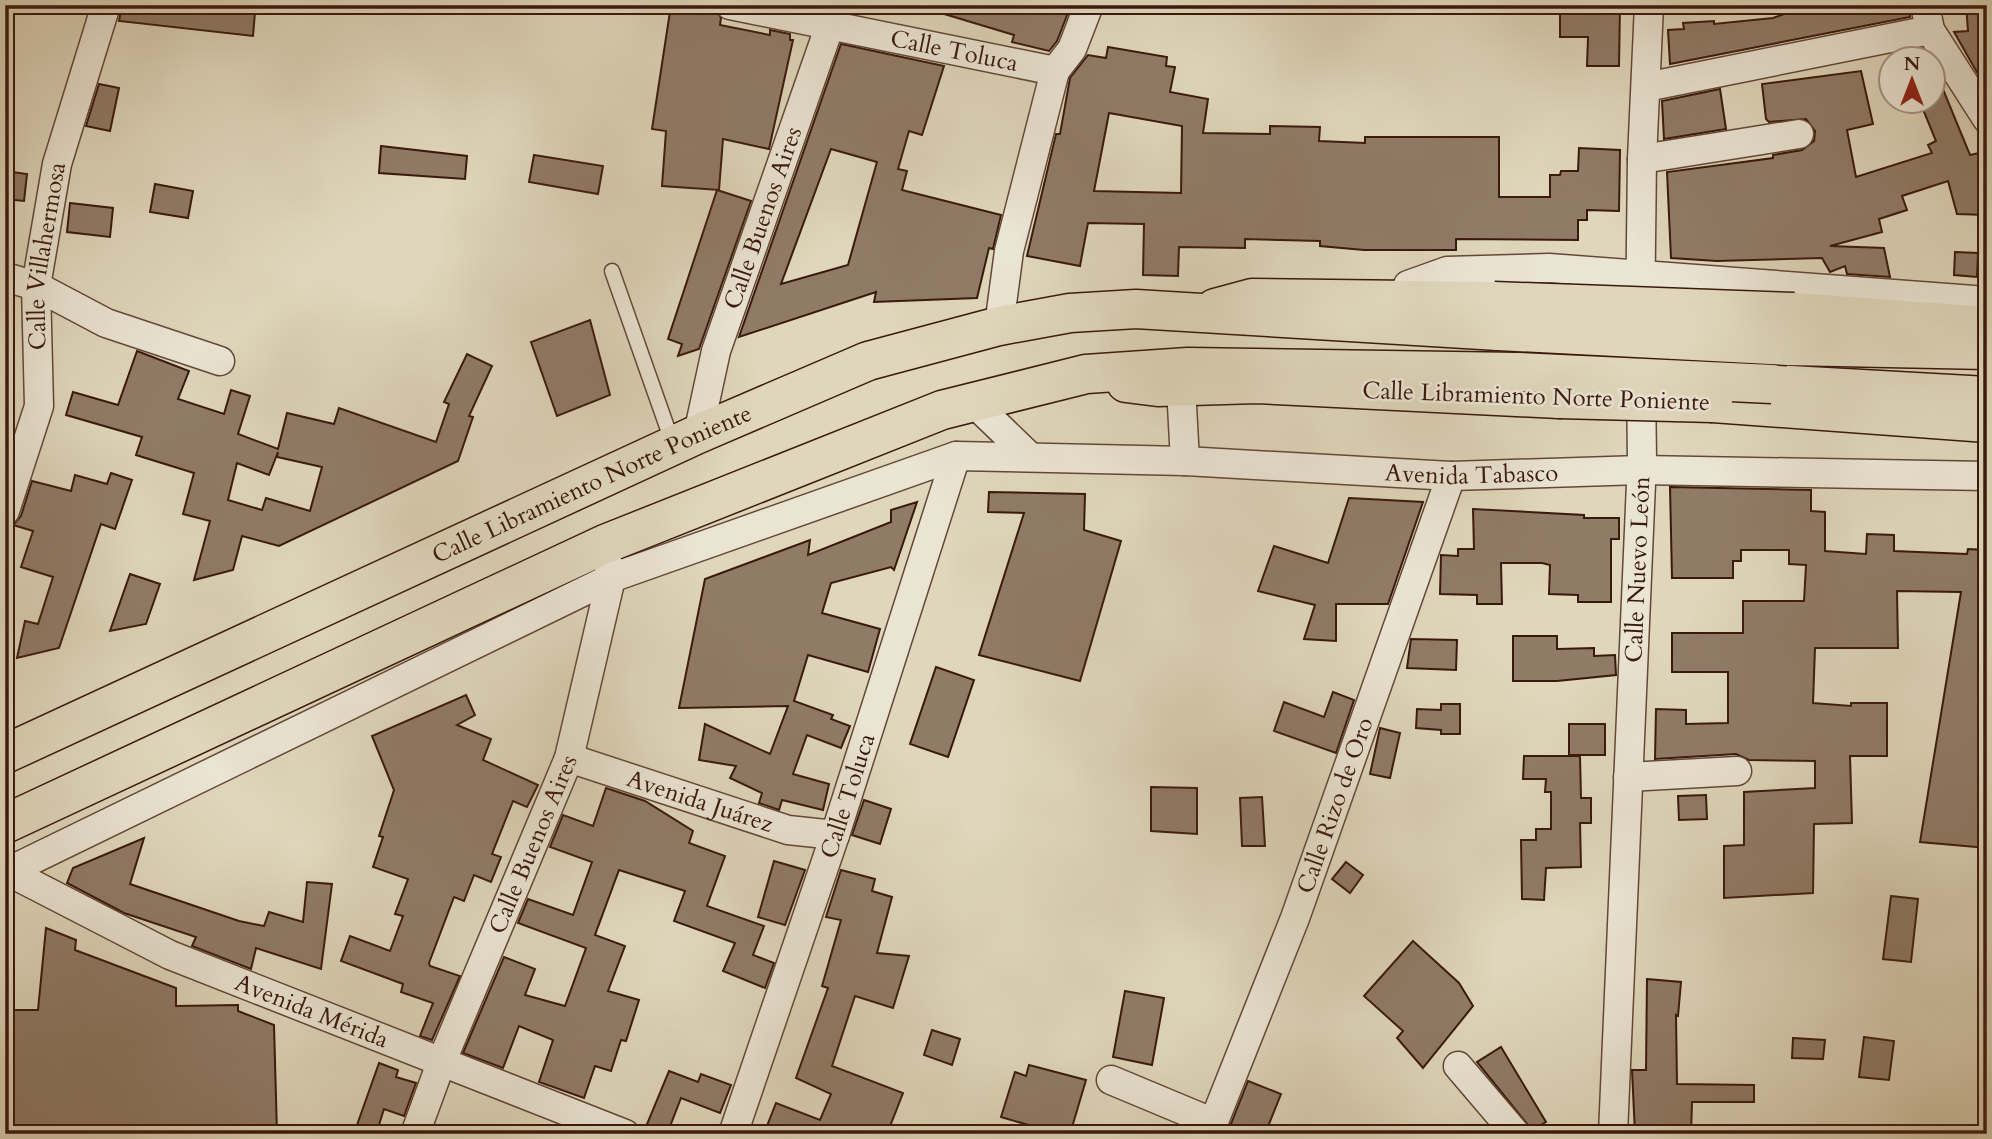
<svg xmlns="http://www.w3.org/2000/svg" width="1992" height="1139" font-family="Cardo,serif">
<rect width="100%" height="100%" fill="#dfd6bb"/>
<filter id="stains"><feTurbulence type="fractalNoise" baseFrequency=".00286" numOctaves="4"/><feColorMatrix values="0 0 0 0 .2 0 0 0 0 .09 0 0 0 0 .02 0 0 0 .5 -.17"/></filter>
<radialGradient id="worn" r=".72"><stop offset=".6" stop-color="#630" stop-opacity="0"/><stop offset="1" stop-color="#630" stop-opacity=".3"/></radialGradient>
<g fill="#907b67" stroke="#3a190d" stroke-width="2" fill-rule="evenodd">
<polygon points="122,5 196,5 255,12 253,36 119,21"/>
<polygon points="671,5 714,5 721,18 720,25 770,35 770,30 790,34 790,40 793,40 769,149 723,139 719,190 662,186 666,131 652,129"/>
<polygon points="932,5 1071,5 1057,41 1049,51 1012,42 1014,35 931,10"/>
<polygon points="1620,5 1619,66 1587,66 1588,37 1560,37 1560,6"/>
<polygon points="1783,5 1909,5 1910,17 1670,64 1668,30 1684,29 1683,23 1714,21 1714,24 1773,18 1784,14"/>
<polygon points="1966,5 1987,5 1987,82 1982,81 1954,32 1968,31"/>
<path d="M841,44L944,66L922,135L909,131L898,169L907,171L902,190L1001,215L993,249L989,248L977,298L874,302L876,292L739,337ZM831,149L877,162L848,265L781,284Z"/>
<path d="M1108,47L1167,57L1166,66L1175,67L1170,92L1208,99L1203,133L1270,134V126L1320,127L1319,141L1365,143V137H1499V197H1550V175H1560L1561,171H1578L1579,148L1620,150L1619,211L1587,210V220H1578V240L1456,239V250H1364L1320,246V241L1245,239V248L1179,247L1178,276L1143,275L1144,224L1088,223L1080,266L1027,256L1056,134H1060L1070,78L1088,55L1106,58ZM1109,113L1182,126L1181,193L1094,191Z"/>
<polygon points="1922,49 1929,60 1903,60 1901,53"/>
<polygon points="1933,65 1970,155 1979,153 1987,170 1987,215 1957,214 1948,181 1902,196 1907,210 1879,219 1882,232 1830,246 1884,248 1890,277 1847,274 1845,266 1830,272 1822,258 1717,261 1671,258 1667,172 1773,158 1773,155 1802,150 1814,141 1815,131 1806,119 1769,122 1766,119 1762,84 1861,71 1873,124 1847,130 1856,177 1932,153 1928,145 1936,141 1920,102 1933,102"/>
<polygon points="99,84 119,88 110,131 86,126"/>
<polygon points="1720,89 1726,129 1664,139 1662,101"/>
<polygon points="381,146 467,156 465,179 379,173"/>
<polygon points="534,155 603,166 598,194 529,182"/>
<polygon points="5,171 27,174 24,201 5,199"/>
<polygon points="155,184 193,191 188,218 150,212"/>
<polygon points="717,190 751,201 699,349 678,356 682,344 668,339"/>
<polygon points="70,203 113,208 110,237 67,232"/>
<polygon points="1955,252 1978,253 1977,277 1954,275"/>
<polygon points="590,320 610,395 557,416 531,342"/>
<path d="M137,351L189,371L178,399L224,414L231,390L250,396L238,434L278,449L287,413L334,424L339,408L436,442L449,404L444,402L467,354L492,366L469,416L473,417L458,461L279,546L242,536L233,570L194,580L210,521L183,514L194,473L136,455L142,437L66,415L73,392L118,405ZM278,452L277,457L322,467L310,511L266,498L262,510L228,500L237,463L269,475Z"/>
<polygon points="111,473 132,480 115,529 101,524 59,648 17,658 25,621 38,624 53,577 21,567 33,531 13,525 21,516 32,481 71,491 75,475 107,484"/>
<polygon points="1670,487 1811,490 1811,511 1825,512 1825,551 1866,554 1867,534 1894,535 1894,551 1967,554 1968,549 1987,550 1987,848 1920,842 1961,592 1897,591 1898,648 1815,648 1813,703 1851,706 1851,703 1887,703 1887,756 1850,756 1852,823 1814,824 1813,893 1724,898 1724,846 1744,845 1744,792 1815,788 1815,761 1749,760 1736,754 1655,759 1656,709 1686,710 1686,724 1728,723 1728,672 1672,672 1672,633 1743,633 1743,601 1804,601 1806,565 1789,564 1789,550 1741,550 1741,561 1733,561 1733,578 1672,578"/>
<polygon points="989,492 1085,494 1084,530 1121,541 1080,681 979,655 1024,513 988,512"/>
<polygon points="1349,498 1423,502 1388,604 1336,604 1336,641 1304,639 1315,605 1258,591 1274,546 1328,563"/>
<polygon points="917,502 894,570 891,567 831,583 822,613 880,629 868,672 808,655 794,701 833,715 831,719 850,726 841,748 807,735 793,774 829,784 823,810 782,800 779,810 759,803 762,793 730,778 736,766 699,760 705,724 770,754 788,706 679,708 705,579 810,540 808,555 891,522 891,510"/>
<polygon points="1473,509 1584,515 1584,518 1619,518 1619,539 1611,539 1611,602 1578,602 1578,595 1549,594 1550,565 1542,563 1501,563 1502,604 1477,604 1477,595 1440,594 1441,555 1458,556 1458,549 1474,549"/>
<polygon points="130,574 160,584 146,624 110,631"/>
<polygon points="1513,636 1557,636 1557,649 1594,648 1594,656 1615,655 1616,675 1557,681 1513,681"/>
<polygon points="1411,639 1457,640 1456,670 1407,668"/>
<polygon points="936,667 974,680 948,757 910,744"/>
<polygon points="1333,692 1354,700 1336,753 1274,731 1284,702 1324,717"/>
<polygon points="466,695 475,715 457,725 491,739 483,760 538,785 527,807 513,801 492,854 501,857 491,882 474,875 464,901 454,897 429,963 430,966 460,976 432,1040 420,1036 433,1003 401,992 403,984 341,961 350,936 390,951 403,916 395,914 408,879 373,867 383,837 379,836 394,790 372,736"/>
<polygon points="1441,704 1460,704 1460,734 1441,734 1441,730 1416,728 1417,709 1441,710"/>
<rect x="1569" y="724" width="36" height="31"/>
<polygon points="1380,728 1400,733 1390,778 1370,774"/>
<polygon points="1524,756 1580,756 1581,798 1591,798 1591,823 1580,823 1581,867 1546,868 1544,900 1522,899 1521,840 1536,840 1536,829 1551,829 1551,792 1545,792 1546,779 1523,779"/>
<polygon points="1151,787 1197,788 1197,834 1151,831"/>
<polygon points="606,788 645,801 693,831 689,843 725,856 707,906 764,926 753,955 774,963 765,988 723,971 735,943 674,921 685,891 619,870 595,935 625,946 608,991 639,1000 626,1041 621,1040 611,1071 595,1066 584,1098 539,1082 553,1040 519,1026 503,1068 463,1053 504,957 535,969 525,995 565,1006 586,948 518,923 528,899 573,915 592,862 550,847 563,815 593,826"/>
<polygon points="1706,795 1707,819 1679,820 1678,796"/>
<polygon points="1262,797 1265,846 1242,846 1240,798"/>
<polygon points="864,800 891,809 880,844 852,835"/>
<polygon points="144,838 130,884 239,921 264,926 269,912 303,922 307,882 332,884 321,969 256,948 251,969 192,946 196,937 124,913 67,883 73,868"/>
<polygon points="774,861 805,870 785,925 758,917"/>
<polygon points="1346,862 1363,875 1350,893 1332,879"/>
<polygon points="841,870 875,879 872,891 892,897 877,953 909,956 893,1008 855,996 832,1066 903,1093 887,1134 787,1134 767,1126 776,1103 820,1120 831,1094 796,1078 828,988 822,986 841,920 826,917"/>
<polygon points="1891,896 1918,899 1911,962 1883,959"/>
<polygon points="46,928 76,940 75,950 176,988 176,1006 238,1005 238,1011 274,1025 277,1134 5,1134 5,1010 38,1010"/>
<polygon points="1413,941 1459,983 1473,1006 1423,1068 1397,1038 1403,1031 1364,996"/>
<polygon points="1647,979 1681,982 1678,1016 1676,1015 1677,1084 1754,1085 1754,1102 1692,1102 1691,1134 1635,1134 1632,1070 1646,1070"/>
<polygon points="1125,991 1164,998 1152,1065 1113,1057"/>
<polygon points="932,1030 960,1039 952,1065 924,1055"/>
<polygon points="1864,1037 1894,1041 1889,1080 1859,1077"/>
<polygon points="1793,1038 1825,1040 1823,1059 1792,1058"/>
<polygon points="1501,1047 1546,1122 1532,1130 1477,1062"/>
<polygon points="379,1063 398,1070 396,1077 416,1083 404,1116 384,1109 377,1131 357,1125"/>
<polygon points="1029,1065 1086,1080 1070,1134 1030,1134 1032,1126 1001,1117 1015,1072 1026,1076"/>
<polygon points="669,1071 698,1082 701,1074 731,1085 720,1113 681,1098 667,1134 645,1129"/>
<polygon points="1248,1081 1281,1094 1265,1134 1227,1134"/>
</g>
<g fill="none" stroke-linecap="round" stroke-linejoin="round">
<g stroke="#634838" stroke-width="17">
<polyline id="service" points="612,271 673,444"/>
</g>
<g stroke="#634838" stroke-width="31">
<g id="minor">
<path id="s1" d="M730,5L1055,71"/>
<polyline points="1925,5 1930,30 1987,119"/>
<polyline points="1646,87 1930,30"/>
<polyline points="1642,159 1799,134"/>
<polyline points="5,277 36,286 106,323 220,361"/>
<polyline points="1403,301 1408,285 1447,271 1549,268 1987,301"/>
<polyline points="1640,323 1642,159 1649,5"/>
<polyline points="999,326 1009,251 1055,71 1072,49 1089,5"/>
<polyline points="1181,387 1185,461"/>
<polyline points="973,402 1028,455"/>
<path id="s2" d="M698,434L716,351L837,5"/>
<path id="s3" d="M5,511L39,406L36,286L57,164L106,5"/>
<path id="s4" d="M569,758L788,830L835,835"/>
<polyline points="1628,777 1737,771"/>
<path id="s5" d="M5,870L170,955L625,1134"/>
<path id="s6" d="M5,873L611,578L956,456L1185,461L1451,476L1641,470L1987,476"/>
<polyline points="1458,1066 1516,1134"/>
<polyline points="1111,1080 1214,1123"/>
<path id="s7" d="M415,1134L441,1063L569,758L611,578L609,566"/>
<path id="s8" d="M733,1134L835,835L956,456"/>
<path id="s9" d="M1209,1134L1295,918L1451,476"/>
<path id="s10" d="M1613,1134L1642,460L1641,385"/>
</g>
</g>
<g stroke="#3a190d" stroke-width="41">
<g id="primary">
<polyline points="1215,308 1252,298 1494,301"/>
<polyline points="1794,312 1987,326"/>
<polyline points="1126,383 1158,387 1257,384 1559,399"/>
<polyline points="1713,403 1987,423"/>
</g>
</g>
<g stroke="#3a190d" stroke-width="41">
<g id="trunk">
<polyline points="1788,346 1987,350"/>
<polyline points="1772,384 1987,396"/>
<path id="s11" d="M5,754L698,434L868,361L999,326L1070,313L1136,309L1498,331"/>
<polyline points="5,824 605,544 942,410 1086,374 1188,367 1518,372"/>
</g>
</g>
<use href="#service" stroke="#eae4d3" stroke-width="14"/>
<use href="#minor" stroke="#eae4d3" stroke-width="28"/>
<use href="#primary" stroke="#dfd6bb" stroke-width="38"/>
<use href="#trunk" stroke="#dfd6bb" stroke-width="38"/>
<g stroke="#3a190d" stroke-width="41" stroke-linecap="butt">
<g id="primary-bridge">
<polyline points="1494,301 1794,312"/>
<polyline points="1559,399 1713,403"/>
</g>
</g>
<g stroke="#3a190d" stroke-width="41" stroke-linecap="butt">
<g id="trunk-bridge">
<polyline points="1498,331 1788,346"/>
<polyline points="1518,372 1772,384"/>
</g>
</g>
<use href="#primary-bridge" stroke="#dfd6bb" stroke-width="38"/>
<use href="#trunk-bridge" stroke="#dfd6bb" stroke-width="38"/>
</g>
<g text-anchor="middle" stroke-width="5" stroke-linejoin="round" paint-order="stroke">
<g font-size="24" fill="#3a190d" stroke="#eae4d3">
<text dy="8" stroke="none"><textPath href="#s1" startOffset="229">Calle Toluca</textPath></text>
<text dy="8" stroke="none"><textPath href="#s2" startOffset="226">Calle Buenos Aires</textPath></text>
<text dy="8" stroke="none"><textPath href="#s3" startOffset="261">Calle Villahermosa</textPath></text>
<text transform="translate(1536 396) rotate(2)" y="8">Calle Libramiento Norte Poniente</text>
<text dy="8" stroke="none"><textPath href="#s6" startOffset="1556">Avenida Tabasco</textPath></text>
<text dy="8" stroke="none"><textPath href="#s11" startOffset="646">Calle Libramiento Norte Poniente</textPath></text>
<text dy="8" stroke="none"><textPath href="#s10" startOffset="565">Calle Nuevo León</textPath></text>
<text dy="8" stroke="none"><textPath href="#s8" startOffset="357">Calle Toluca</textPath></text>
<text dy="8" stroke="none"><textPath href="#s4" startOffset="138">Avenida Juárez</textPath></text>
<text dy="8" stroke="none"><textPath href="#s9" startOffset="352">Calle Rizo de Oro</textPath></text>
<text dy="8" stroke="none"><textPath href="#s7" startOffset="313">Calle Buenos Aires</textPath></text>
<text dy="8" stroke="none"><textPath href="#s5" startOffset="338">Avenida Mérida</textPath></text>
</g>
</g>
<rect width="1992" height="1139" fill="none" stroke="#dfd6bb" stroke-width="28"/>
<rect x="7" y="7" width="1978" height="1125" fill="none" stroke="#3a190d" stroke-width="3.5"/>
<rect x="14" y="14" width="1964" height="1111" fill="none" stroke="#3a190d" stroke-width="2"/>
<g transform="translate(1912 80)"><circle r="33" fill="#eae4d3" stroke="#a49384" stroke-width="2"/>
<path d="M0-5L12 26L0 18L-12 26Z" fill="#8f2418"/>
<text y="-10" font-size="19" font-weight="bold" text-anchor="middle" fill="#3a190d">N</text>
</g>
<rect width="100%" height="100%" filter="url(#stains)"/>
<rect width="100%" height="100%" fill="url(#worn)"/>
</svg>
